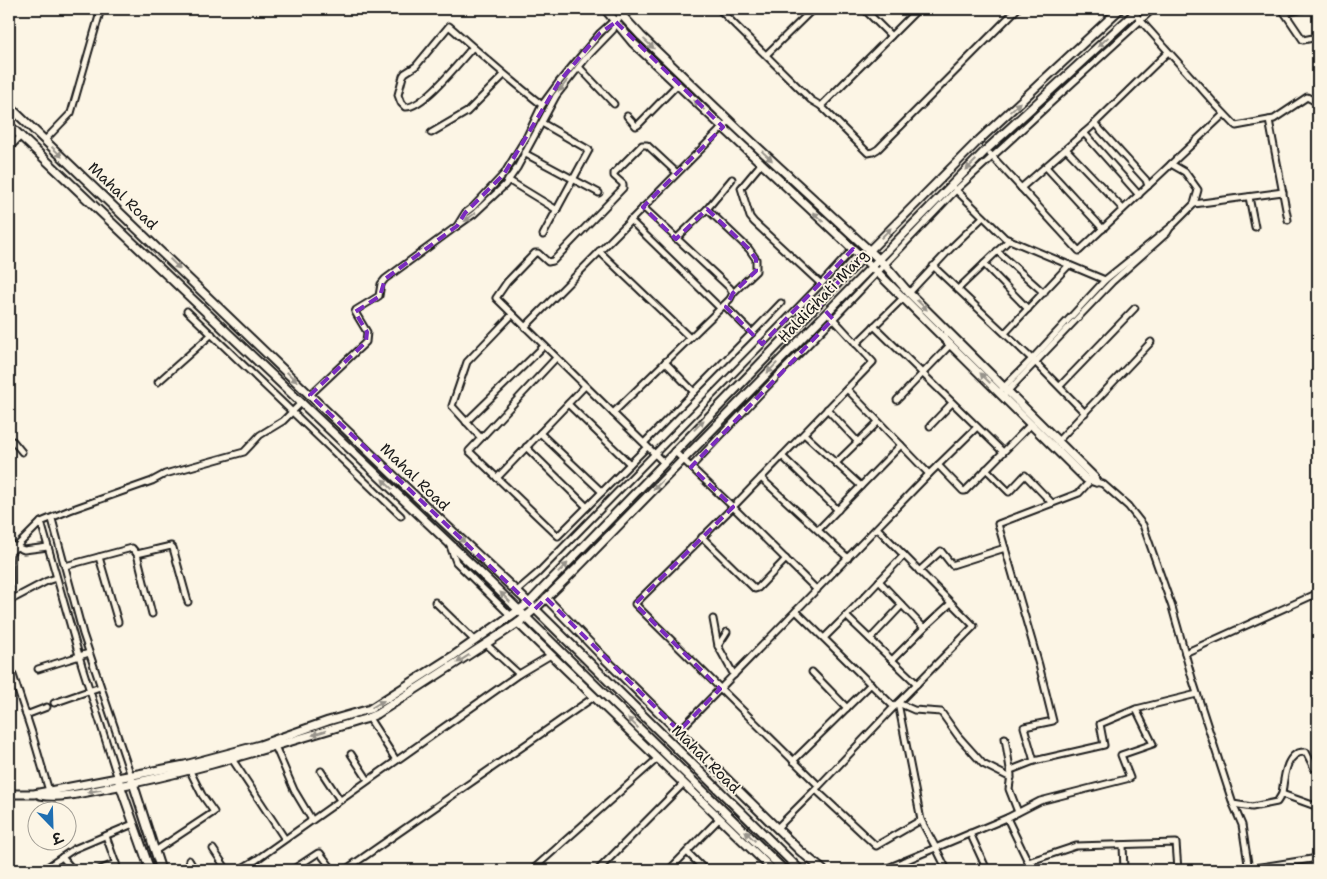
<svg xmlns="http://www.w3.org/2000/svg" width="1327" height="879" font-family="'Shantell Sans','Playpen Sans Deva',sans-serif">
<rect width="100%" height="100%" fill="#fcf5e5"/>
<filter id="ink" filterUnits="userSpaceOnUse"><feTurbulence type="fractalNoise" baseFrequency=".02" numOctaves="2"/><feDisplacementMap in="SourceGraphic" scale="10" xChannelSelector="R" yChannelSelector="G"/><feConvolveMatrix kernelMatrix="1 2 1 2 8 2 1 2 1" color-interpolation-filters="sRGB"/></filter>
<g filter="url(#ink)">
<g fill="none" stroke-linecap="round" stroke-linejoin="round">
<g stroke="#1c1c1c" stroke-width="9">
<g id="street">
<polyline points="719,9 811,100 821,106 868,153 873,152 878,149 1017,9"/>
<polyline points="864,9 891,36"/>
<polyline points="1282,9 1303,40 1318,37"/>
<polyline points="1134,13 1216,105 1236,126 1274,119 1307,97 1318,103"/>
<polyline points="1285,13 1303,9"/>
<polyline points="616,22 611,23 600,33 559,82 542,105 527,136 504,174 473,207 465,213 457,226 474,214 505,185 517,168 556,96 586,58 613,30 616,22 621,15"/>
<path d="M473,47C461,60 423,109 405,107L401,103L398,95L403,76L405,73L416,66L449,26C480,53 510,80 542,105"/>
<polyline points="766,55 813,9"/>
<polyline points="579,67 614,104"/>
<polyline points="821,106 918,9"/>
<polyline points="627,116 636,126 638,125 677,85"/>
<polyline points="1269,120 1288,220"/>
<polyline points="542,123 589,150 543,235"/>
<polyline points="1095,124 1146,180 1148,186"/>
<polyline points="431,133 467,112 504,75"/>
<polyline points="1084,133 1139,195"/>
<polyline points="45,140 71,113 101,9"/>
<polyline points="9,148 21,136"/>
<polyline points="1066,149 1123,209"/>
<polyline points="524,153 599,193"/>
<polyline points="990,154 1079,251 1224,114"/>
<polyline points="761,164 741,188 750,217 754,222 821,284"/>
<polyline points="1171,164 1185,172 1198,190 1194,204"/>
<polyline points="1046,167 1103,229"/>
<polyline points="508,180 557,210"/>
<polyline points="1021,188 1091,127 1168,52"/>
<polyline points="955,189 1005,238 1105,280 1172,226 1194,204 1283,192"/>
<polyline points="1249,197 1255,227"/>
<polyline points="643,207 730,288 733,293 730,299 724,305"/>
<polyline points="707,209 749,249 756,259 756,271 733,293"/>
<polyline points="630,220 720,308"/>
<polyline points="676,239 707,209 732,179"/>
<polyline points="599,251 690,338"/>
<polyline points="997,251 1044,293"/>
<polyline points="984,264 1028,309"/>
<polyline points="933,266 1035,362 1085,413"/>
<polyline points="958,289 1009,240"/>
<polyline points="909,293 952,247 983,217"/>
<polyline points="187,311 401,516"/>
<polyline points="827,312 873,362 733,507 635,604 819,786 894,707"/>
<polyline points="874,326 1003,452"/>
<polyline points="525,327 729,121"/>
<polyline points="752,333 781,303"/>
<polyline points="1005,333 1069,265"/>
<polyline points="856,344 903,298"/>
<polyline points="556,358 469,451 558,536 647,447"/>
<polyline points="665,362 694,392"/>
<polyline points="158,382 212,334"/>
<polyline points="1060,386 1135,308"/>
<polyline points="847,389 929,474"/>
<polyline points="1002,389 1032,359 1105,280"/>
<polyline points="1005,394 1112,282 1167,233 1170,228"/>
<polyline points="310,395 366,342 367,332 355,312 356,310 379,296 381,284 385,279 457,226"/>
<polyline points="897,400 951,344"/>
<polyline points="568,404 630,464"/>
<polyline points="827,409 858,442"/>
<polyline points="613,413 724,305 752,333 644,443"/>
<polyline points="466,422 544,346"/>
<polyline points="930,426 952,403"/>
<polyline points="540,433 602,492"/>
<polyline points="804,434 861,486"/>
<polyline points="481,438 452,406 467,362 512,315"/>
<polyline points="9,441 13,441 22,452"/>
<polyline points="1057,442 1151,342"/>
<polyline points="526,447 587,507"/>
<polyline points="674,451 733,507 817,590"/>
<polyline points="782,456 838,510"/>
<polyline points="663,462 496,298 507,282 535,253 538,253 548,262 553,261 623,188 623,184 614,176 614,173 642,145 647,145 676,172"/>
<polyline points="836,463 878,422"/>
<polyline points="938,465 963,491 965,491 1031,424"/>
<polyline points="691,467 758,396 833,319 956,190 1153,9"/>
<polyline points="986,469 1009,492 1025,475 1052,503"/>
<polyline points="497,478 585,386"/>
<polyline points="761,478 848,558"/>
<polyline points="1096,482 1103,484 1128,506 1143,525 1172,607 1192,678 1233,804 1252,807 1277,802 1282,794 1318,807"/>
<polyline points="52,519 83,634 131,776"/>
<polyline points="41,522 82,666 118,779"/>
<polyline points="818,530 901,445"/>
<polyline points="702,537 755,589 758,588 786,559"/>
<polyline points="9,544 24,550 48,547"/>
<polyline points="450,546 456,562 511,616"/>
<polyline points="9,554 41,522 70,510 152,481 165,474 244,452 260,435 283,421 301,403"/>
<polyline points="137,554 152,614"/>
<polyline points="99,557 118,622"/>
<polyline points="65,566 132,548 137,554 171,546 173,548 188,602"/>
<polyline points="919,571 941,551 952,565 1005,548"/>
<polyline points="879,581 924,628 951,603"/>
<polyline points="517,591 538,573 821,284 853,249"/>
<polyline points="9,601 47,581 56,578"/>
<polyline points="435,602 475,641"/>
<polyline points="796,611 894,707 974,626 877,528"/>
<polyline points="846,616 904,555"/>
<path d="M9,617C12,596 8,575 10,553"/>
<polyline points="713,619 718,646 734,675"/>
<polyline points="824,638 846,616 917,684"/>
<polyline points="870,639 902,605"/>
<polyline points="718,646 727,632"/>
<polyline points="1185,653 1318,593"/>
<polyline points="892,660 924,628"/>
<polyline points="9,663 32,733 49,791"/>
<polyline points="38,669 89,653"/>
<polyline points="812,672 847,708"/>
<polyline points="519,674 551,655"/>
<polyline points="54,703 100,687"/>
<polyline points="898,703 914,710 941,712 958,736 983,764 1011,778"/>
<polyline points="26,715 47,707"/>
<polyline points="369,718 396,760"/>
<polyline points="679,731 929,474 977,427"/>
<polyline points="1005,738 1011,775 1009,789 1018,812"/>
<polyline points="275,746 294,790 312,820"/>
<polyline points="351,754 368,780"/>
<polyline points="232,759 285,839"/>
<polyline points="793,761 871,684"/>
<polyline points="1034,761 1024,727 1053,721 1039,665 998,524 1079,493 1090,481"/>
<polyline points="1011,770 1034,761 1104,745 1100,724 1136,709"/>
<polyline points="321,771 340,800"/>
<polyline points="816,790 876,846 921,820 898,703"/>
<path d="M1282,794C1284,780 1285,750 1306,752L1314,768L1318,770"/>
<polyline points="1233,804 1242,825 1249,870"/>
<polyline points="1007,818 1032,870"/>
<polyline points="921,820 936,848 947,870"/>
<polyline points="777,828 817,788"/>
<polyline points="970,833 987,870"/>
<polyline points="106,836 118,870"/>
<polyline points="1123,845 1124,870"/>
<polyline points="213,849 227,870"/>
<polyline points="155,851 214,812 202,795 190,771"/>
<polyline points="687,852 705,870"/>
<polyline points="62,857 73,870"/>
<polyline points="189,860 195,870"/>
<polyline points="904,861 908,870"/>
<polyline points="1028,862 1076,846 1176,843 1178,870"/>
<polyline points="43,870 74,849 133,824"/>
<polyline points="99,870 116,863"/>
<polyline points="239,870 256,860 519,674 486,644"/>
<polyline points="292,870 318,853 320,853 333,870"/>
<polyline points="345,870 594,697"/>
<polyline points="532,870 657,759"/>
<polyline points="598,870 683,784"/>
<polyline points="669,870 719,819"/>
<polyline points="883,870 1007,818 1040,801 1130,778 1121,755 1153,744 1136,709 1197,694"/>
<polyline points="1242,870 1318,858"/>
</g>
</g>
<g stroke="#1c1c1c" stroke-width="11">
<g id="secondary">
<polyline points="605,9 633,43 648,57 871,266 1086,479 1096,482"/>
<polyline points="616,9 641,36 739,130 885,265 909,293 1094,477 1096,482"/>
<polyline points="9,106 395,477 529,603 800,870"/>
<polyline points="9,125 490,582 784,870"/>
<polyline points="546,598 605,659 800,851 823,870"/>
<polyline points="518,623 773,870"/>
<polyline points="132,780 161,870"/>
<polyline points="119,782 150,870"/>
<polyline points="9,794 34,794 185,765 260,745 328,721 370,709 453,656 529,603 869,251 977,142 1120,9"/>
<path d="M40,795C61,799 87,792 108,788C196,772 280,744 365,719L377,714L518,623L535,609L577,568L986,150L1139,9"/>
</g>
</g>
<use href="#street" stroke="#fcf5e5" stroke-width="5"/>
<use href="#secondary" stroke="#fcf5e5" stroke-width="7"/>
</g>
<defs><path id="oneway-solid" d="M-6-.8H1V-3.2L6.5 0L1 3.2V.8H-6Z" transform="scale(1.25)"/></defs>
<g fill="#97938b">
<use href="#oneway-solid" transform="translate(1103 42) rotate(137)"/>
<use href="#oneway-solid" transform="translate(649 44) rotate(43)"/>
<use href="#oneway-solid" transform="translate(563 86) rotate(128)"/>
<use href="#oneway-solid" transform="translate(699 105) rotate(-137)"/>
<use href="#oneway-solid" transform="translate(1015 107) rotate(-43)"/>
<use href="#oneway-solid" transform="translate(57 152) rotate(44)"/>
<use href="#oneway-solid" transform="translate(767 156) rotate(43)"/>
<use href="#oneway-solid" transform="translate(971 165) rotate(135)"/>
<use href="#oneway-solid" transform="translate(470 217) rotate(143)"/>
<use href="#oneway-solid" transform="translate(818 217) rotate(-137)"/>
<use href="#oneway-solid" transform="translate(886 233) rotate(-45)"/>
<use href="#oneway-solid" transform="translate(175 264) rotate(44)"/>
<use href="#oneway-solid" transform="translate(922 305) rotate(44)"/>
<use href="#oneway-solid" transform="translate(772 368) rotate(134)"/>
<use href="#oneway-solid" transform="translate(292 377) rotate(44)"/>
<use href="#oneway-solid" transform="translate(985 378) rotate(-135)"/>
<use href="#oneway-solid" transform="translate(699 425) rotate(-46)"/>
<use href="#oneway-solid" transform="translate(387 484) rotate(-136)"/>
<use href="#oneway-solid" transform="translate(658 485) rotate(134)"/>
<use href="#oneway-solid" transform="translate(460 538) rotate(43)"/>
<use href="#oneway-solid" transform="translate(563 568) rotate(-46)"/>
<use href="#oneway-solid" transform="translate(505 597) rotate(-136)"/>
<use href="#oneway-solid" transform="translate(463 659) rotate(147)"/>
<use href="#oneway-solid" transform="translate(378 704) rotate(-30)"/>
<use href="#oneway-solid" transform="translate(633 723) rotate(-136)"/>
<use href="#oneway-solid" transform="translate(319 733) rotate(163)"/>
<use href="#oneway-solid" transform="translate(94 791) rotate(170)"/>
<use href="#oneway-solid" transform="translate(750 836) rotate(-136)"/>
</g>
</g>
<path fill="none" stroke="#7b2cbf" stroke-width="4" stroke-dasharray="10 6" stroke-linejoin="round" d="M616,22L723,127L643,207L676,239L707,209L749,249L756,259V271L733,293L726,307L762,344L853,249L862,258L818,303L833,319L691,467L733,507L635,604L720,689L679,731L546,598L535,609L310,395L366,342L367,332L355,312L380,296L385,279L457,226L465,213L504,174L559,82L600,33Z"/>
<g text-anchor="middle" stroke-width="4" stroke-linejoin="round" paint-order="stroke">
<g font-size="15" fill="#1c1c1c" stroke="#fcf5e5">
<text transform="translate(123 196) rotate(44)" y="5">Mahal Road</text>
<text transform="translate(823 296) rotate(-46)" y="5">HaldiGhati Marg</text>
<text transform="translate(415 477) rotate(44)" y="5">Mahal Road</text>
<text transform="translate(706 759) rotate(45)" y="5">Mahal Road</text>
</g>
</g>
<rect width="1327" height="879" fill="none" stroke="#fcf5e5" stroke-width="30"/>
<rect x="15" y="15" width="1297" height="849" fill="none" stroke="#1c1c1c" stroke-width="2" filter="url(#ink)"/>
<g transform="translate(52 826) rotate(157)"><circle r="24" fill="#fcf5e5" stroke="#a29e95"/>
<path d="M0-4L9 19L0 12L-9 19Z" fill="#1f6fb2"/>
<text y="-8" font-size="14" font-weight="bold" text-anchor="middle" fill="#1c1c1c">उ</text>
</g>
</svg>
